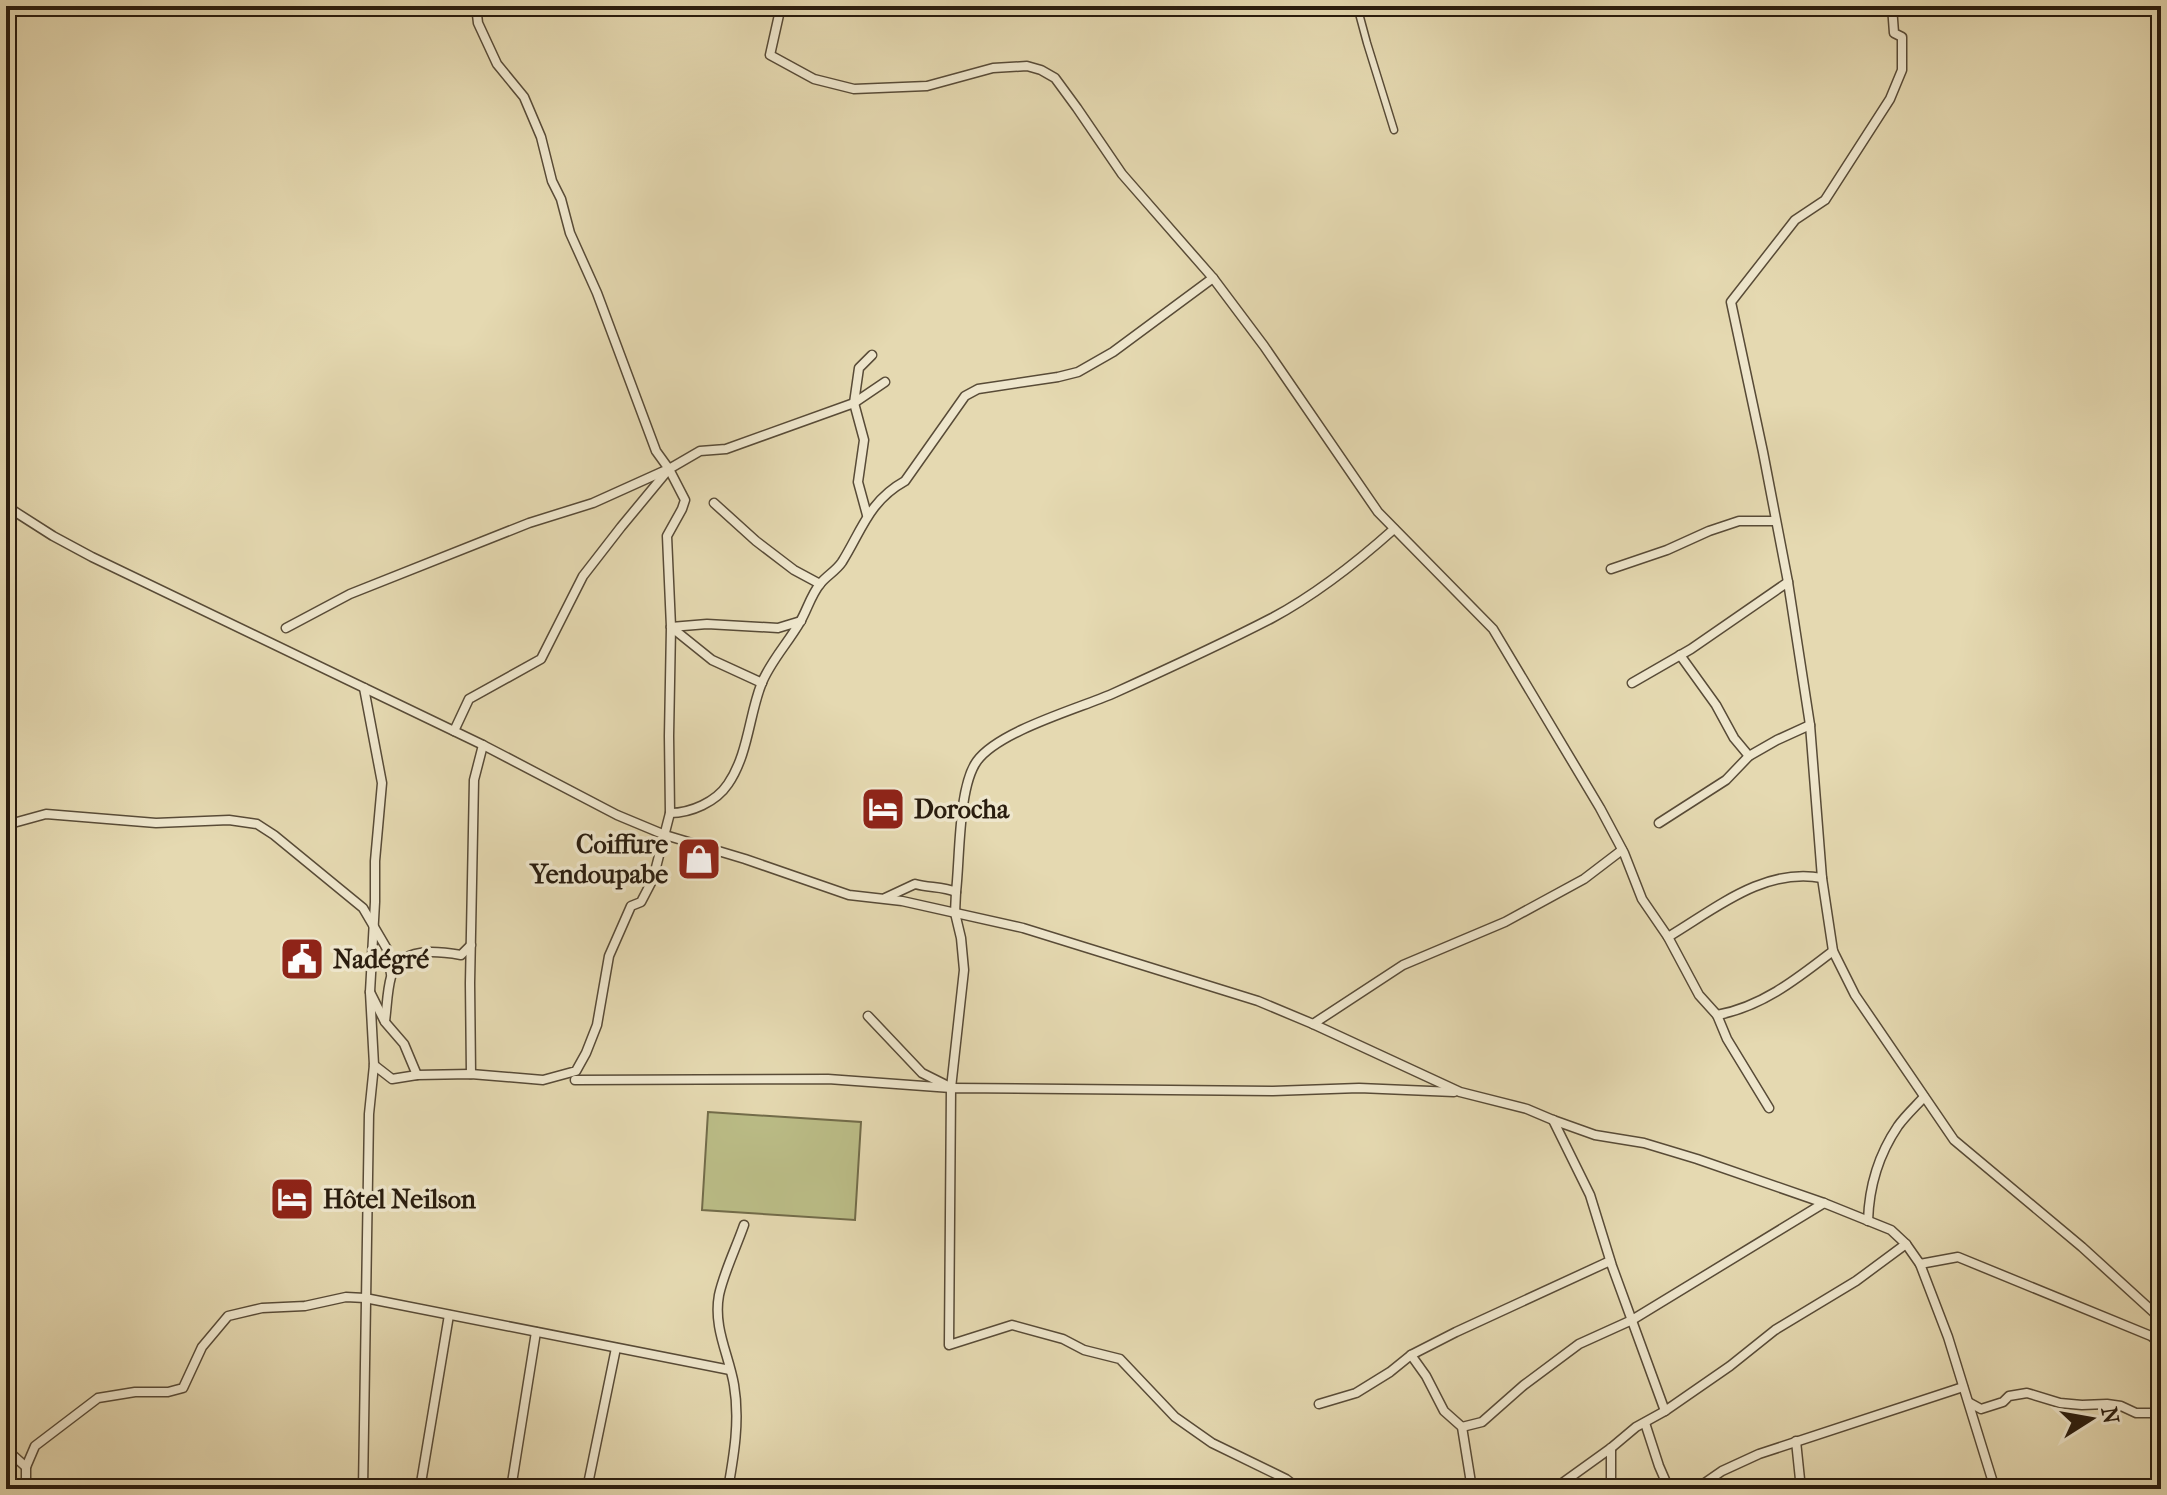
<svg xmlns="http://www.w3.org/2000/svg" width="2167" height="1495" font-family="'IM FELL French Canon',serif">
<rect width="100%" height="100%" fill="#e5d9b1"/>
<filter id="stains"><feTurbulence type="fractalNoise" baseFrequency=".0025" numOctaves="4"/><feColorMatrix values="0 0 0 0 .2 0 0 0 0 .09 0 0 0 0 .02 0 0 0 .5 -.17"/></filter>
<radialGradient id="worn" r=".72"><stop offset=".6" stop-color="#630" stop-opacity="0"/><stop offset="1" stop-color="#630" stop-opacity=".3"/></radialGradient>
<polygon fill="#bbbd87" stroke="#726c4a" stroke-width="2" points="708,1112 861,1122 855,1220 702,1210"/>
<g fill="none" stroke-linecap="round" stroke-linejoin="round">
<g stroke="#584b37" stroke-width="9">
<polyline id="pedestrian" points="1357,6 1367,43 1394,130"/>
</g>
<g stroke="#584b37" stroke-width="11">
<g id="minor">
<path d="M781,6L770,55L814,79L854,89L927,86L993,68L1027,66L1041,70L1055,78L1077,108L1122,174L1213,278L1264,346L1378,512L1493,629L1600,808L1624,853L1642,899L1668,937L1699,995L1717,1015C1762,1007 1798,978 1833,951"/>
<polyline points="1892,6 1894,33 1902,37 1902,70 1890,99 1825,200 1795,220 1731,302 1763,452 1788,582 1810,725 1822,878 1833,951 1855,995 1954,1140 2082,1247 2161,1319"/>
<polyline points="714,503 756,541 794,570 820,584"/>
<polyline points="6,506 53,536 92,557 483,745 617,815 665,835 745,859 849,895 902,901 1023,928 1258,1001 1313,1024 1460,1092 1527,1109 1553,1120 1595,1135 1644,1143 1697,1159 1824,1203 1891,1230 1906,1244 1920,1264 1958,1257 2151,1336 2161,1344"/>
<polyline points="867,515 858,482 864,440 854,403 859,368 872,355"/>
<polyline points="1611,569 1667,550 1709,531 1739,521 1775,521"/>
<polyline points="671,627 707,624 778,628 801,621"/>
<polyline points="671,627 712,660 762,683"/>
<polyline points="286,628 350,594 529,523 593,503 664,471"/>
<polyline points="1680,655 1716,705 1734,738 1749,756"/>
<polyline points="1632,683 1691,649 1788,582"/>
<polyline points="454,731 469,699 541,659 583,576 621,527 669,469 700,451 726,449 854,403 885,382"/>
<path d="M670,813C691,813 716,802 728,784C748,755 749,716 761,685C769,663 788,643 800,622C807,610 811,595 820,584C826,576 836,571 842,562C862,530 869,501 905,481L965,396L978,389L1058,377L1078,372L1113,352L1213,278"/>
<polyline points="1659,823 1726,780 1749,756 1777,740 1810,725"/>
<polyline points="6,825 46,814 156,823 229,820 257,824 274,835 363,908 387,949 391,974"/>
<path d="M885,898L915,884C929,888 943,886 956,892C960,859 958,787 977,761C999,731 1077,709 1112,694C1165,670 1220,645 1272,618C1317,594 1356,563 1394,529"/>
<path d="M1668,937C1715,909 1764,867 1822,878"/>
<polyline points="370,992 385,1022 404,1044 417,1075 471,1074 543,1080 576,1071 586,1053 597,1025 609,956 631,906 641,902 653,879 670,813 669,736 671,627 667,536 682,509 685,500 669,469 656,451 597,293 570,233 561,199 552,181 541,137 524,97 497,64 478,23 476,6"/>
<polyline points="1717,1015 1727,1039 1769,1108"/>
<polyline points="868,1016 922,1073 948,1086"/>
<path d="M385,1021C387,1007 387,991 391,977C400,946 437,951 461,955L471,945"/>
<polyline points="1313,1024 1403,965 1505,922 1584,879 1622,850"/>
<polyline points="374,1065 392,1079 417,1075"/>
<polyline points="471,1074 470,983 474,780 483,745"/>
<polyline points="575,1080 828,1079 951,1088 964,970 961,938 955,913 956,892"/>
<polyline points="1553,1120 1590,1195 1612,1266 1665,1411"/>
<path d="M1868,1221C1869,1187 1879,1154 1898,1126C1906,1115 1916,1106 1924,1097"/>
<polyline points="1920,1264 1948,1337 1995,1489"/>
<polyline points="1411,1355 1426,1376 1444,1411 1462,1427 1472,1489"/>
<polyline points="1970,1403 1981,1409 2003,1402 2009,1396 2027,1393 2060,1403 2082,1405 2107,1404 2121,1406 2136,1413 2161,1413"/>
<polyline points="1319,1404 1356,1393 1390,1372 1411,1355 1456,1332 1610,1261"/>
<polyline points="1645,1423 1659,1466 1669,1489"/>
<polyline points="1462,1427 1482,1422 1524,1385 1579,1344 1632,1320 1824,1203"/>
<polyline points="1796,1441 1801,1489"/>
<polyline points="1611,1448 1611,1489"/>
<polyline points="6,1449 26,1467"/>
<polyline points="26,1489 26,1467 35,1446 98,1398 135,1392 168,1392 183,1388 202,1347 228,1316 262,1308 305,1306 346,1297 365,1298 730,1370"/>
<polyline points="363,1489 369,1114 374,1065 370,992 375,902 375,861 382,783 364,688"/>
<polyline points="420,1489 449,1315"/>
<polyline points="511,1489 536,1332"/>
<polyline points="587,1489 616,1348"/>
<path d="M728,1489C734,1455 740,1420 734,1385C729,1355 713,1328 719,1295C724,1272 736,1248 744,1225"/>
<polyline points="1299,1489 1286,1479 1212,1443 1175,1417 1120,1359 1084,1350 1063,1339 1012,1325 949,1345 951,1088 1273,1091 1359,1088 1454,1092"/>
<polyline points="1554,1489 1611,1448 1636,1427 1665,1411 1730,1366 1775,1330 1856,1281 1906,1244"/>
<polyline points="1696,1489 1722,1471 1759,1454 1963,1387"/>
</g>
</g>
<use href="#pedestrian" stroke="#eee6cc" stroke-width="6"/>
<use href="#minor" stroke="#eee6cc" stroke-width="8"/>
</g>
<defs>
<g id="hotel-square" transform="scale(2.3)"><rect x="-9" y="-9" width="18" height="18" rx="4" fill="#8f2418" stroke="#eee6cc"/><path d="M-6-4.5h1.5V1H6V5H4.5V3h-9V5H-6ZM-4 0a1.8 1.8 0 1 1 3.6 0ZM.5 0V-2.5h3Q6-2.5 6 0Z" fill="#fff"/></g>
<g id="shop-square" transform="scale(2.3)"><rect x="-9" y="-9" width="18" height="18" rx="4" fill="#8f2418" stroke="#eee6cc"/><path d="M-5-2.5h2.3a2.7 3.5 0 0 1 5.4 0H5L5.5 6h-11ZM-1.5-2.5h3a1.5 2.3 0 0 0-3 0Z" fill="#fff"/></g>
<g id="civic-square" transform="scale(2.3)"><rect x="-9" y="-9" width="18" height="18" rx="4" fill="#8f2418" stroke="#eee6cc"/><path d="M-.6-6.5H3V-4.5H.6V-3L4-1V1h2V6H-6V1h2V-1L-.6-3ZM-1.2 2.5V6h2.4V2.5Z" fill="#fff"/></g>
</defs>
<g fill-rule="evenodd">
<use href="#hotel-square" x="883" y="809"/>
<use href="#shop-square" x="699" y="859"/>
<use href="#civic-square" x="302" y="959"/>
<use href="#hotel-square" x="292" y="1199"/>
</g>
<g text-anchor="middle" stroke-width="7" stroke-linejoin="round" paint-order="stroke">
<g font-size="26" font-weight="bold" fill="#291c0e" stroke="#eee6cc" text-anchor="start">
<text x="914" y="818">Dorocha</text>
<text x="668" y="853" text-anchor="end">Coiffure<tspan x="668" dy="30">Yendoupabe</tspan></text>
<text x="333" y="968">Nadégré</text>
<text x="323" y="1208">Hôtel Neilson</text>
</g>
</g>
<rect width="2167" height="1495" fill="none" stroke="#e5d9b1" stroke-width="32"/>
<rect x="8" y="8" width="2151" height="1479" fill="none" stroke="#291c0e" stroke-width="4"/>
<rect x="16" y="16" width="2135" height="1463" fill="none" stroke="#291c0e" stroke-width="2"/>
<g transform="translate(2091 1419) rotate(79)" stroke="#eee6cc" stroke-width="6" paint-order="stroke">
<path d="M0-6L14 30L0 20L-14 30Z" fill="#291c0e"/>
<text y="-12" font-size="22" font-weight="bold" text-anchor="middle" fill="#291c0e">N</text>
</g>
<rect width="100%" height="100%" filter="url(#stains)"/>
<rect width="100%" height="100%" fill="url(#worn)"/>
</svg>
